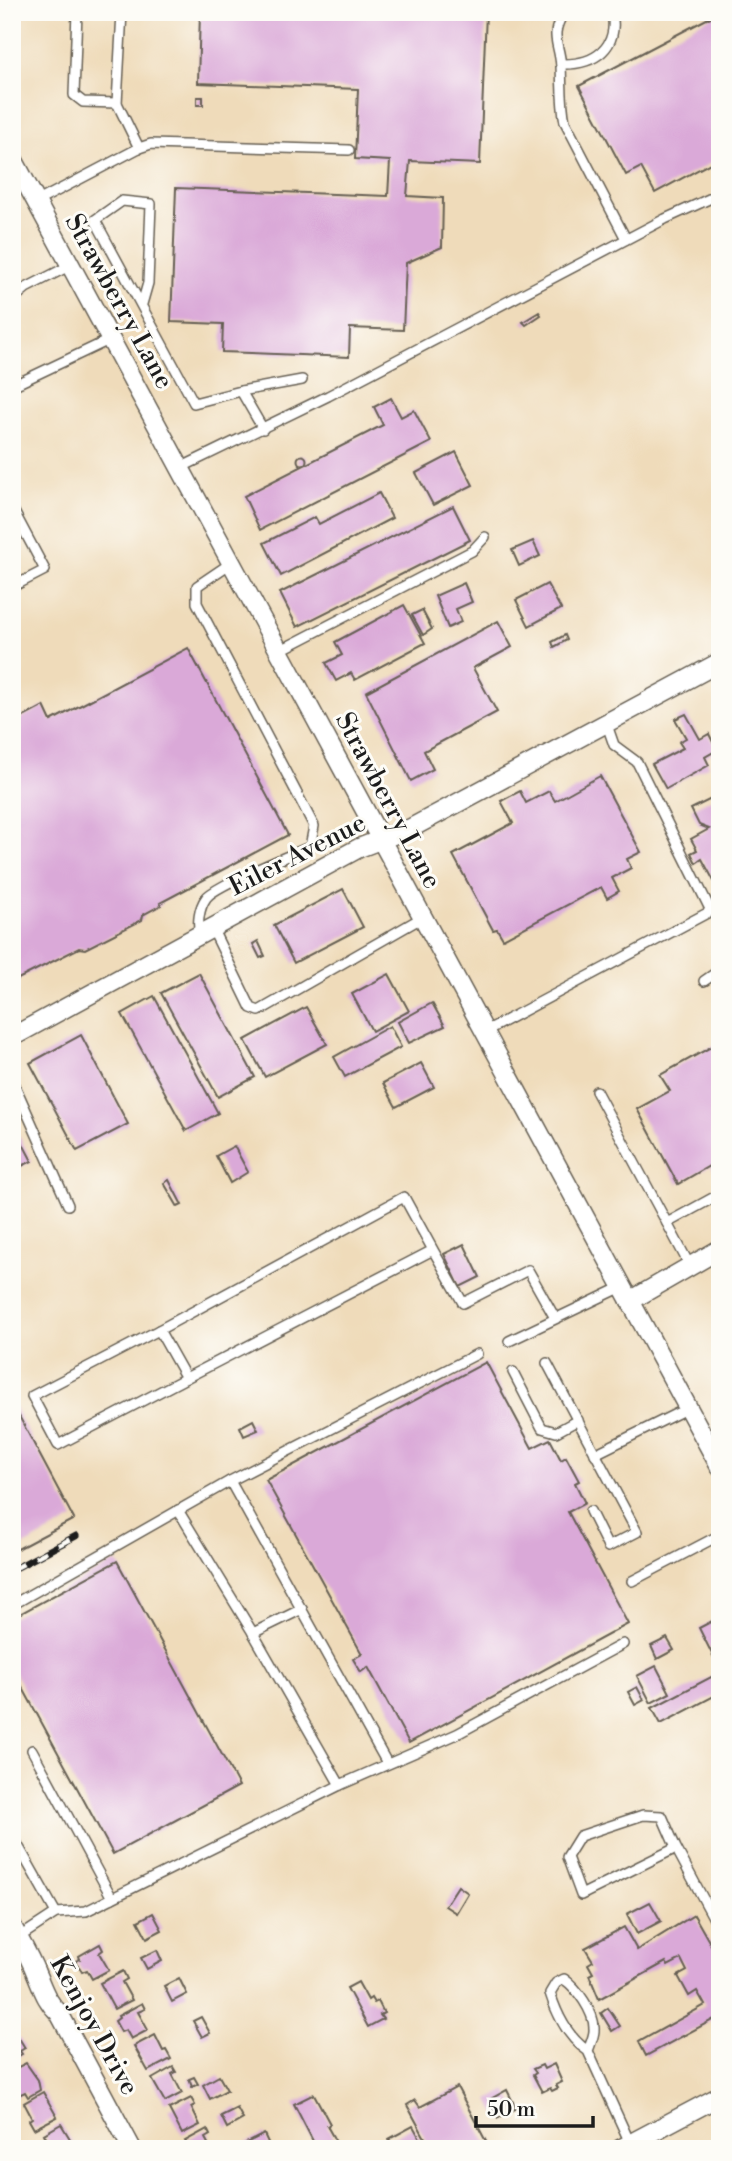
<svg xmlns="http://www.w3.org/2000/svg" width="732" height="2161" font-family="'Libre Bodoni',serif">
<rect width="100%" height="100%" fill="#fdfcf7"/>
<filter id="ink" filterUnits="userSpaceOnUse"><feTurbulence type="fractalNoise" baseFrequency=".0143" numOctaves="2"/><feDisplacementMap in="SourceGraphic" scale="14" xChannelSelector="R" yChannelSelector="G"/><feConvolveMatrix kernelMatrix="1 2 1 2 8 2 1 2 1" color-interpolation-filters="sRGB"/></filter>
<filter id="wash" filterUnits="userSpaceOnUse"><feTurbulence type="fractalNoise" baseFrequency=".00686" numOctaves="4" result="noise"/><feDisplacementMap in="SourceGraphic" scale="28" xChannelSelector="R" yChannelSelector="G"/><feGaussianBlur stdDeviation="1.57" result="paint"/><feColorMatrix in="noise" values="0 0 0 0 0 0 0 0 0 0 0 0 0 0 0 0 0 1.4 0 .05"/><feComposite in="paint" operator="in"/></filter>
<g filter="url(#wash)">
<rect width="100%" height="100%" fill="#efdbba"/>
<g id="blocks">
<g fill="#daa9d8">
<polygon points="200,12 486,12 480,164 410,161 407,196 443,198 442,247 406,263 403,330 350,328 349,357 251,353 222,352 223,324 171,322 176,188 388,196 390,161 355,159 358,89 198,83"/>
<polygon points="720,12 720,158 655,193 641,167 626,175 579,86"/>
<rect x="197" y="97" width="6" height="8"/>
<polygon points="539,312 541,315 526,325 523,322"/>
<polygon points="391,398 401,417 414,410 431,442 260,530 244,496 383,425 374,407"/>
<polygon points="456,452 473,485 433,505 416,473"/>
<circle cx="302" cy="460" r="4.5"/>
<polygon points="379,493 392,518 281,576 264,543 315,517 319,524"/>
<polygon points="453,506 470,540 297,627 280,593"/>
<polygon points="533,541 540,556 519,566 512,550"/>
<polygon points="464,583 472,602 456,609 461,622 448,628 435,596"/>
<polygon points="547,584 561,609 529,626 516,600"/>
<polygon points="404,605 425,643 355,680 351,673 336,681 326,663 342,655 335,642"/>
<polygon points="422,610 432,629 423,635 412,615"/>
<polygon points="498,621 512,647 473,668 497,712 424,751 433,769 411,781 366,692"/>
<polygon points="565,635 567,640 554,647 552,642"/>
<polygon points="188,648 288,835 160,903 161,905 143,915 142,920 85,949 79,948 12,982 12,723 44,706 51,721"/>
<polygon points="686,714 700,739 709,734 717,750 705,757 709,765 666,789 652,764 683,748 679,742 686,738 675,719"/>
<polygon points="600,776 641,852 627,859 631,868 612,878 619,891 607,898 601,887 503,939 497,929 493,930 453,855 513,823 501,801 520,791 526,803 549,791 555,801"/>
<polygon points="713,798 720,811 720,892 702,859 696,863 691,853 697,850 691,839 709,829 699,825 691,809"/>
<polygon points="343,889 363,927 294,963 274,925"/>
<polygon points="258,941 265,956 260,958 253,944"/>
<polygon points="199,973 255,1077 218,1097 161,993"/>
<polygon points="389,974 409,1011 372,1031 352,994"/>
<polygon points="154,996 218,1113 186,1131 122,1014"/>
<polygon points="432,1003 445,1026 409,1043 398,1022"/>
<polygon points="306,1007 327,1044 265,1077 245,1040"/>
<polygon points="390,1026 401,1047 345,1077 334,1057"/>
<polygon points="81,1035 128,1124 77,1151 30,1063"/>
<polygon points="720,1042 720,1168 714,1171 711,1165 678,1184 637,1109 670,1091 660,1075"/>
<polygon points="421,1063 434,1087 396,1107 383,1083"/>
<polygon points="12,1123 32,1161 12,1171"/>
<polygon points="234,1146 248,1172 230,1183 216,1156"/>
<polygon points="169,1180 182,1205 178,1207 164,1183"/>
<polygon points="464,1244 480,1277 460,1287 444,1254"/>
<polygon points="486,1362 532,1448 550,1439 561,1460 566,1457 579,1481 575,1483 585,1503 568,1512 628,1624 409,1743 368,1667 361,1672 353,1659 362,1654 266,1480"/>
<polygon points="12,1403 74,1519 12,1552"/>
<polygon points="253,1420 258,1430 244,1436 240,1427"/>
<polygon points="117,1561 239,1786 113,1854 12,1668 12,1618"/>
<polygon points="720,1617 720,1655 714,1658 699,1628"/>
<polygon points="667,1638 674,1650 657,1659 651,1646"/>
<polygon points="656,1666 670,1693 651,1703 637,1676"/>
<polygon points="715,1675 720,1684 720,1693 661,1724 652,1708"/>
<polygon points="637,1687 644,1700 635,1705 628,1692"/>
<polygon points="458,1886 468,1893 456,1913 445,1906"/>
<polygon points="650,1902 661,1921 637,1934 627,1914"/>
<polygon points="153,1913 162,1930 147,1938 138,1921"/>
<polygon points="694,1915 711,1945 717,1942 720,1948 720,1952 715,1954 720,1962 720,2016 646,2056 639,2042 705,2005 697,1991 689,1996 678,1976 687,1971 681,1959 668,1966 666,1962 599,1999 589,1975 593,1973 588,1964 593,1961 585,1948 624,1927 637,1950"/>
<polygon points="100,1944 103,1950 99,1953 109,1970 92,1979 87,1970 82,1972 76,1961 80,1959 79,1956"/>
<polygon points="157,1950 162,1961 147,1969 141,1958"/>
<polygon points="123,1971 127,1979 122,1982 132,2000 114,2009 100,1983"/>
<polygon points="179,1978 187,1994 172,2002 164,1986"/>
<polygon points="358,1982 368,2000 371,1998 374,2003 378,2001 384,2013 380,2015 383,2019 368,2027 347,1988"/>
<polygon points="142,2003 145,2009 138,2012 148,2030 131,2039 126,2030 121,2032 115,2021 119,2018 118,2016"/>
<polygon points="608,2008 620,2026 612,2031 601,2013"/>
<polygon points="201,2017 210,2033 202,2037 193,2021"/>
<polygon points="12,2035 15,2040 19,2038 25,2048 20,2051 22,2054 12,2060"/>
<polygon points="155,2035 163,2051 166,2050 171,2059 148,2071 134,2046"/>
<polygon points="26,2063 38,2080 40,2090 28,2097 25,2092 12,2098 12,2070"/>
<polygon points="554,2064 562,2082 556,2085 558,2088 552,2091 550,2088 542,2092 533,2075 536,2073 533,2069 542,2065 544,2069"/>
<polygon points="173,2067 176,2072 172,2074 182,2093 165,2102 152,2079"/>
<polygon points="219,2076 227,2090 210,2099 203,2085"/>
<polygon points="194,2077 198,2084 192,2087 189,2079"/>
<polygon points="457,2087 489,2147 489,2148 431,2149 407,2105 415,2100 420,2107"/>
<polygon points="507,2090 516,2108 498,2118 489,2100"/>
<polygon points="43,2092 57,2117 34,2129 29,2120 32,2118 24,2103"/>
<polygon points="314,2094 330,2124 327,2126 336,2142 322,2149 317,2149 294,2104"/>
<polygon points="191,2098 195,2105 191,2107 200,2125 182,2134 169,2109"/>
<polygon points="237,2108 243,2119 227,2128 221,2116"/>
<polygon points="61,2124 75,2147 72,2149 52,2149 44,2134"/>
<polygon points="413,2126 426,2149 395,2149 389,2139"/>
<polygon points="207,2129 210,2135 205,2138 211,2149 184,2149 183,2146 187,2144 185,2141"/>
<polygon points="264,2134 271,2149 249,2149 246,2143"/>
</g>
</g>
</g>
<g filter="url(#ink)">
<use href="#blocks" fill-opacity="0" stroke="#665f53" stroke-width="2"/>
<g fill="none" stroke-linecap="round" stroke-linejoin="round">
<g stroke="#665f53" stroke-width="12">
<g id="service">
<polyline points="77,12 74,95 83,102 117,103"/>
<polyline points="122,12 117,103 139,148"/>
<path d="M564,12C549,37 559,41 561,66C562,85 561,103 565,122L626,239"/>
<path d="M561,64C595,65 619,48 612,12"/>
<polyline points="36,202 139,148 151,144 349,150"/>
<polyline points="12,300 26,288 71,265"/>
<polyline points="142,304 148,283 151,204 122,201 95,220 194,403 241,391 263,429"/>
<polyline points="12,386 111,339"/>
<polyline points="241,391 302,380"/>
<polyline points="180,468 328,396 665,219 720,194"/>
<polyline points="12,508 45,570 12,587"/>
<polyline points="279,651 472,551 485,537"/>
<polyline points="212,928 251,1008 259,1011 423,917"/>
<path d="M200,934C197,923 199,908 206,898C214,886 293,854 310,847L314,826L197,603V586L231,563"/>
<polyline points="704,981 720,970"/>
<polyline points="484,1032 711,911 637,762 614,745 606,722"/>
<polyline points="12,1079 68,1205"/>
<polyline points="596,1091 690,1266"/>
<polyline points="667,1223 720,1194"/>
<polyline points="433,1250 404,1197 159,1330 186,1378 433,1250 463,1303 528,1270 555,1318"/>
<polyline points="159,1330 32,1396 58,1445 186,1378"/>
<polyline points="509,1341 622,1287"/>
<polyline points="547,1363 637,1532 608,1547 590,1511"/>
<polyline points="513,1372 542,1428 556,1432 578,1420"/>
<polyline points="595,1454 688,1408"/>
<polyline points="178,1510 253,1633 340,1785"/>
<polyline points="632,1581 720,1535"/>
<polyline points="12,1605 230,1481"/>
<polyline points="253,1633 302,1609"/>
<polyline points="32,1750 112,1898"/>
<polyline points="387,1763 230,1481 477,1354"/>
<polyline points="12,1835 56,1913 18,1938"/>
<polyline points="676,1848 662,1816 643,1815 580,1836 567,1857 581,1895 676,1848 720,1930"/>
<polyline points="56,1913 86,1911 340,1785 457,1734 623,1644"/>
<path d="M588,2051C590,2044 595,2035 594,2028C594,2012 577,1988 564,1979L556,1983L550,1993C557,2015 568,2038 588,2051L630,2143"/>
</g>
</g>
<g stroke="#665f53" stroke-width="21">
<g id="minor">
<polyline points="12,157 720,1467"/>
<polyline points="12,1037 359,848 411,828 720,662"/>
<polyline points="630,1301 720,1249"/>
<path d="M12,1926C20,1941 30,1957 36,1973C43,1989 46,2001 59,2013L132,2149"/>
<polyline points="620,2149 720,2096"/>
</g>
</g>
<use href="#service" stroke="#fff" stroke-width="9"/>
<use href="#minor" stroke="#fff" stroke-width="18"/>
<g stroke="#1c1c1c" stroke-width="7">
<polyline id="rail" points="12,1570 76,1536"/>
</g>
<use href="#rail" stroke="#fdfcf7" stroke-width="4.5" stroke-dasharray="13" stroke-linecap="butt"/>
</g>
</g>
<g text-anchor="middle" stroke-width="6" stroke-linejoin="round" paint-order="stroke">
<g font-size="26" fill="#1c1c1c" stroke="#fdfcf7">
<text transform="translate(120 301) rotate(61)" y="9">Strawberry Lane</text>
<text transform="translate(389 800) rotate(62)" y="9">Strawberry Lane</text>
<text transform="translate(297 854) rotate(-27)" y="9">Eiler Avenue</text>
<text transform="translate(95 2025) rotate(61)" y="9">Kenjoy Drive</text>
</g>
</g>
<rect width="732" height="2161" fill="none" stroke="#fdfcf7" stroke-width="42"/>
<path d="M476 2116v10h117v-10" fill="none" stroke="#1c1c1c" stroke-width="3.5"/>
<text x="487" y="2116" font-size="21" fill="#1c1c1c" stroke="#fdfcf7" stroke-width="5" paint-order="stroke">50 m</text>
</svg>
